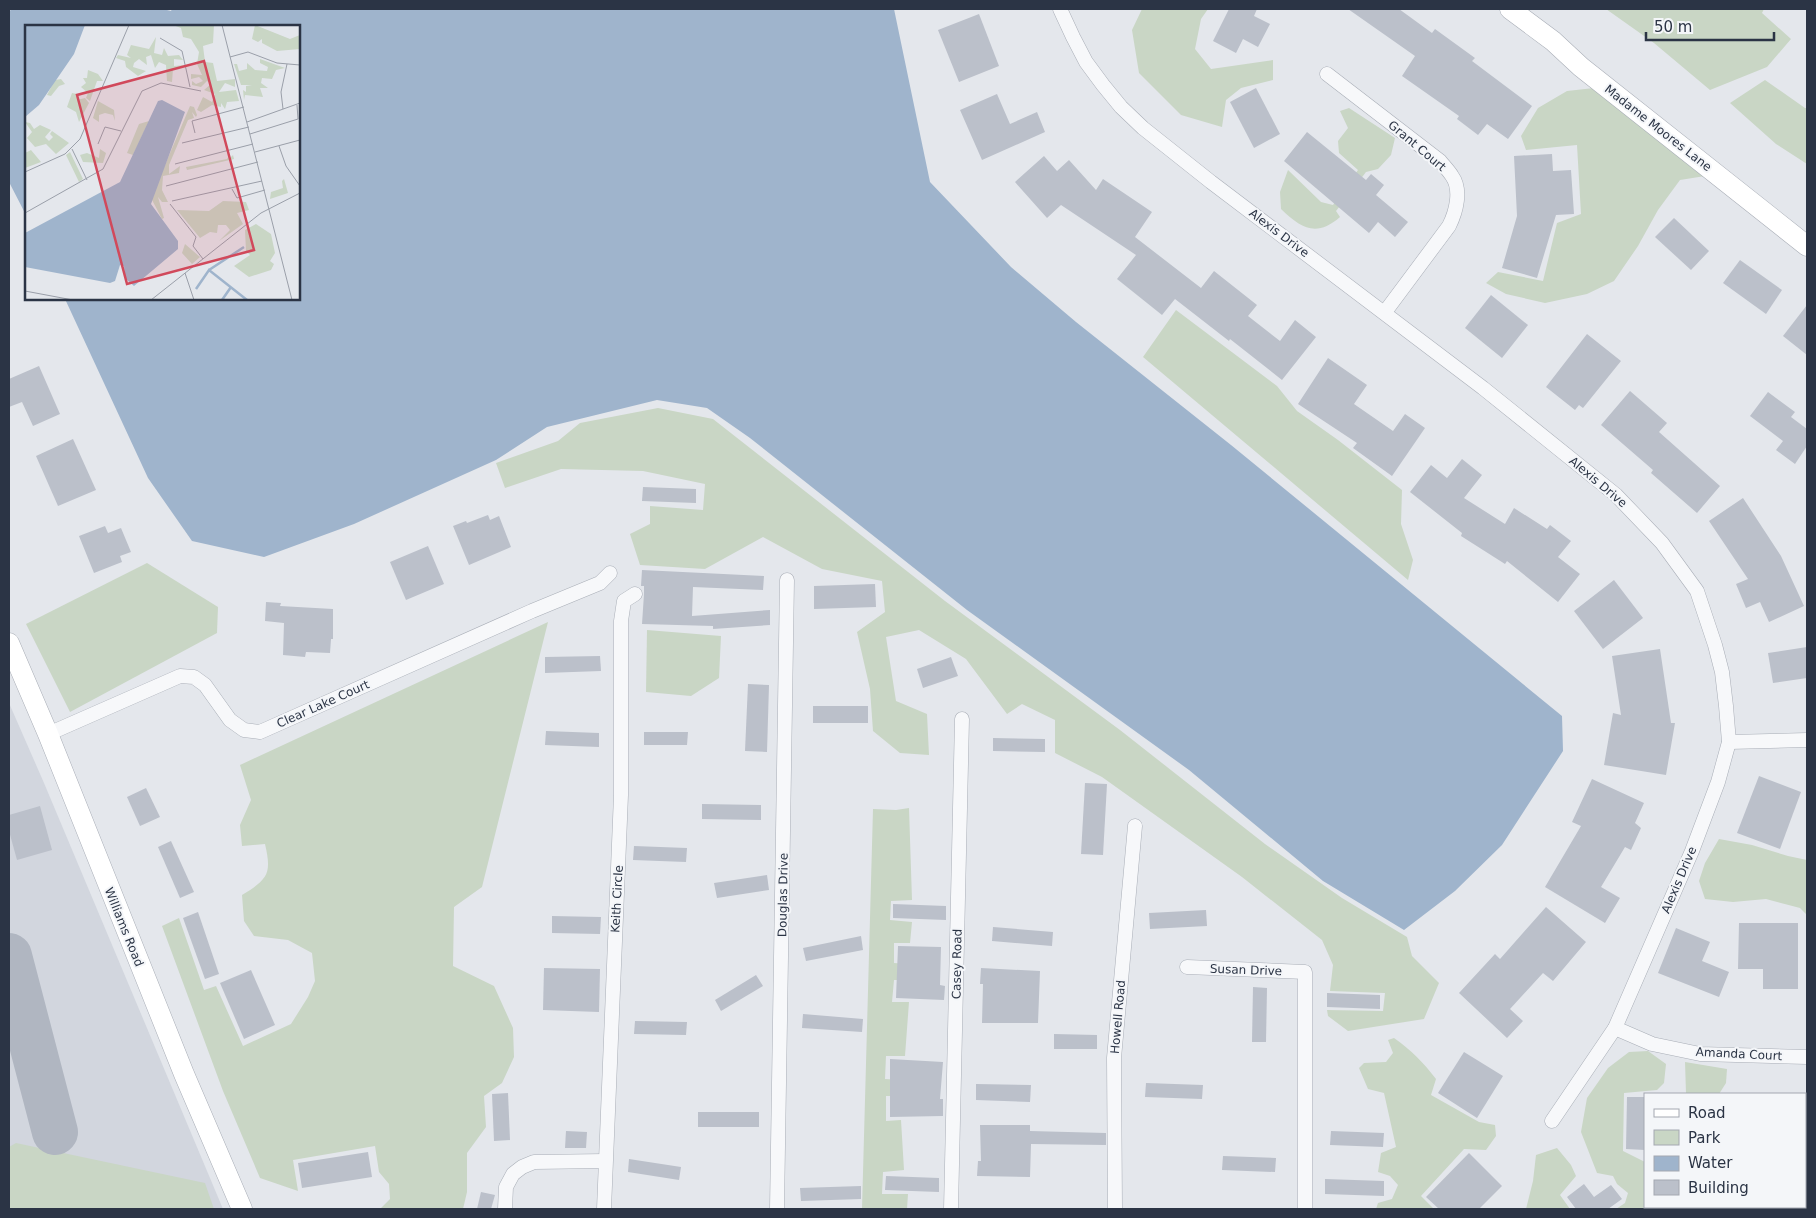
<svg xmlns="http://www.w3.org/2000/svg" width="1816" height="1218" font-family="'DejaVu Sans',sans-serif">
<rect width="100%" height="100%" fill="#e4e7ec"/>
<polygon fill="#d2d6de" points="9,703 44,783 223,1209 9,1209"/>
<g fill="#c9d6c5">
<polygon points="1142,9 1208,9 1201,19 1195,49 1211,69 1273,60 1273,80 1241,88 1226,100 1222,127 1181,115 1139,73 1132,30"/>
<polygon points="1606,9 1764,9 1762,13 1791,39 1767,67 1710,90 1654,43"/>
<polygon points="1765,80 1805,108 1807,108 1807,164 1776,144 1730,103"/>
<polygon points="1594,88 1705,176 1680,180 1658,210 1638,246 1614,281 1587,294 1545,303 1506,294 1486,283 1498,272 1543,281 1557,223 1581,214 1577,145 1526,150 1521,136 1538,108 1567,91"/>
<path d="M1349,108L1395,138L1391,155L1378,169L1366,172L1336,211L1340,217C1316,238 1301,228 1281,209L1280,192L1288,170L1321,202L1333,205L1358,170L1339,153L1338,141L1348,128L1340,111Z"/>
<polygon points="1176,310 1277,386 1297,411 1338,440 1402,490 1401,524 1413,560 1408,580 1143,357"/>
<polygon points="658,408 713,419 945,601 1120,730 1265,844 1342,898 1407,937 1412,956 1439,983 1424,1019 1348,1031 1328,1016 1327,1010 1383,1011 1385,993 1330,991 1333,965 1322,940 1242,877 1102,777 1055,753 1055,720 1022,704 1007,714 966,659 919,630 886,637 896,701 927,714 929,755 900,753 873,731 870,689 857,632 885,612 882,581 822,569 763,537 705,569 640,565 630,534 650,524 650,506 703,510 705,484 643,471 561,469 505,488 496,463 558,441 580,423"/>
<polygon points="147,563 218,607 217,633 70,712 26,624"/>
<path d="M548,622L482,887L454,907L453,966L494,986L513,1028L514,1057L502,1083L484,1096L486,1127L467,1153V1192L463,1209H380L390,1199L389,1184L379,1172L375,1146L293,1160L298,1191L260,1178L223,1091L162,926L179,918L204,990L216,986L243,1046L291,1024L308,997L315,981L312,953L288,940L254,936L244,921L242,895C268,879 272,874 265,844L242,846L240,825L251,800L240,765Z"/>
<polygon points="647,630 721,636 719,678 691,696 646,692"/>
<polygon points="909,808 912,900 891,901 890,920 912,922 910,943 894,943 894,963 908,964 908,980 894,980 892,1002 909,1002 905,1056 886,1056 885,1079 903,1080 902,1096 886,1096 886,1121 901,1120 904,1170 883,1172 882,1194 908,1194 907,1209 862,1209 873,809 896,810"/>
<polygon points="1719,839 1752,845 1788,856 1807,860 1807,915 1800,908 1766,899 1733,902 1705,899 1699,881 1705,863"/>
<path d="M1394,1038C1411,1050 1424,1063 1436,1079L1431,1095L1479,1122L1495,1125L1496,1136L1486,1150L1464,1149L1421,1196L1434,1209H1376L1378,1203L1392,1199L1398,1185L1390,1176L1378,1172L1381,1153L1396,1147L1384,1093L1368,1089L1359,1068L1364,1063L1386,1062L1393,1053L1388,1040Z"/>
<polygon points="1648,1051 1666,1064 1664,1083 1657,1090 1624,1093 1623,1151 1645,1162 1645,1207 1805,1207 1805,1154 1807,1155 1807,1209 1616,1209 1625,1203 1628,1193 1617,1184 1613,1176 1597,1173 1581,1132 1587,1098 1608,1068 1629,1052"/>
<polygon points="1685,1062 1727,1069 1726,1083 1719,1094 1686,1094"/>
<polygon points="16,1143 205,1183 214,1209 9,1209 9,1147"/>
<polygon points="1557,1148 1571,1165 1576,1176 1560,1195 1570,1209 1526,1209 1533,1181 1536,1155"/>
</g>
<polygon fill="#9fb4cc" points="13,9 163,9 171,11 172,9 894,9 930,182 1011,267 1076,322 1231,445 1562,716 1563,751 1502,845 1455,891 1404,930 1323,881 1189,770 967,610 750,438 707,408 657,400 547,427 496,460 354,524 264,557 192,541 148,478 65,299 299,299 299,26 26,26 26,215 9,182 9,11"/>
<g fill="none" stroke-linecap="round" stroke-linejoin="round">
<polyline stroke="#b0b6c1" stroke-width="46" points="9,956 55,1132"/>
</g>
<g fill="#bbc0ca">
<polygon points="1229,9 1257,9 1254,16 1270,24 1258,47 1243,39 1236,53 1213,41"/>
<polygon points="1348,9 1399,9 1432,33 1435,29 1475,58 1472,61 1532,106 1508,139 1487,124 1478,135 1457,119 1459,116 1402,76 1415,56"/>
<polygon points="979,14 999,66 959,82 938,30"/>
<polygon points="1256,88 1280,134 1254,148 1230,102"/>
<polygon points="997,94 1010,124 1037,112 1045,132 982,160 960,110"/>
<polygon points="1307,132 1366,180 1371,174 1384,185 1376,195 1408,222 1395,237 1378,222 1369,233 1284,161"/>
<polygon points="1552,154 1553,171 1571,170 1574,214 1556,215 1537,278 1502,268 1517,216 1514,156"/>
<polygon points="1044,156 1057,171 1069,160 1096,190 1103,179 1152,212 1135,237 1201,288 1214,271 1257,305 1248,316 1280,341 1295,320 1316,337 1282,380 1230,339 1229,341 1175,299 1162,315 1117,279 1136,255 1061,205 1047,218 1015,182"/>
<polygon points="1674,218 1709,251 1691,270 1655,237"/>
<polygon points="1740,260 1782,290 1766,314 1723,283"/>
<polygon points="1491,295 1528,325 1502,358 1465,328"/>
<polygon points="1807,305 1807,355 1783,336"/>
<polygon points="1587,334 1621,361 1583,408 1579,405 1575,410 1546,387"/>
<polygon points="1328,358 1367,385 1354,404 1393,431 1405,414 1425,428 1392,476 1353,448 1357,443 1298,404"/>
<polygon points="39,366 60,414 33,426 22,402 9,407 9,379"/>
<polygon points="1630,391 1667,423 1659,432 1720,486 1697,513 1651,473 1653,470 1601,425"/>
<polygon points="1768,392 1795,412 1791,417 1807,429 1807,446 1795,464 1776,450 1783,441 1750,416"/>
<polygon points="73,439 96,490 58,506 36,456"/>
<polygon points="1462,459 1482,475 1464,498 1505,524 1514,508 1547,529 1550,525 1571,541 1558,557 1580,574 1558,602 1507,561 1505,564 1461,536 1462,533 1410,492 1431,465 1447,478"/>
<polygon points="643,487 696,489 696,503 642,501"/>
<polygon points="1743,498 1781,556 1804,606 1769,622 1760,602 1746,608 1736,584 1748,579 1709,521"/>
<polygon points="488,515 490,520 499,516 511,547 469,565 453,526 466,521 467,523"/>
<polygon points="105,526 108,533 121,528 131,552 120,556 122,562 94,573 79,536"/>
<polygon points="428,546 444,584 406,600 390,562"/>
<polygon points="642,570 764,576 763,590 693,587 692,616 770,610 770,625 713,629 713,626 642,624 644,594 644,586 641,586"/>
<polygon points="1614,580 1643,618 1603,649 1574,611"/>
<polygon points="875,584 876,607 814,609 814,586"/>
<polygon points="266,602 281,603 280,606 333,609 333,639 331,639 330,653 306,652 305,657 283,655 284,623 265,621"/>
<polygon points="1807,647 1807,678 1773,683 1768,653"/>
<polygon points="1660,649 1671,723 1675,723 1666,775 1604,765 1613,713 1621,715 1612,656"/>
<polygon points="600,656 601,671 545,673 545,657"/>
<polygon points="951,657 958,676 923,688 917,669"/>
<polygon points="748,684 769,685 767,752 745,751"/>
<rect x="813" y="706" width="55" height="17"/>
<polygon points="546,731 599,733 599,747 545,745"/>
<polygon points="644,732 688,732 687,745 644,745"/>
<polygon points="993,738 1045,739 1045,752 993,751"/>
<polygon points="1759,776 1801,792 1780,849 1737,833"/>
<polygon points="1592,779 1644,803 1635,823 1641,828 1631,850 1625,847 1601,887 1620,898 1605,923 1545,887 1581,826 1572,822"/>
<polygon points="1085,783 1107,784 1103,855 1081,854"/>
<polygon points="146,788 160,817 140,826 127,797"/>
<polygon points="702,804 761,805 761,820 702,819"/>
<polygon points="40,806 52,850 17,860 9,831 9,815"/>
<polygon points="171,841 194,892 180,898 158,847"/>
<polygon points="634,846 687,848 686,862 633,860"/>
<polygon points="767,875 769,890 717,898 714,883"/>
<polygon points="893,904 946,906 946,920 893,918"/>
<polygon points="1546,907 1586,942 1553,981 1543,973 1510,1009 1523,1021 1507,1038 1459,993 1495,954 1500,959"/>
<polygon points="1206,910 1207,926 1150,929 1149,913"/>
<polygon points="198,912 219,974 205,979 183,918"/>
<polygon points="552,916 601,917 600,934 552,933"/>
<polygon points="1739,923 1798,923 1798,989 1763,989 1763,969 1738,969"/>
<polygon points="993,927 1053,932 1052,946 992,941"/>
<polygon points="1676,928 1710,942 1702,961 1729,972 1719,997 1658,973"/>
<polygon points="861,936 863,950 806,961 803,948"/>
<polygon points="898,946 941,947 940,985 945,986 944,1000 896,998"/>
<polygon points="544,968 600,969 599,1012 543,1010"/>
<polygon points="981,968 1040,971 1038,1023 982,1023 983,984 980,984"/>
<polygon points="251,970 275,1025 244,1039 220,983"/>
<polygon points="756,975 763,986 721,1011 715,1000"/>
<polygon points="1253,987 1267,988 1266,1042 1252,1042"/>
<polygon points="1327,993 1380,995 1380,1009 1327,1007"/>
<polygon points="803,1014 863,1019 862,1032 802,1028"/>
<polygon points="635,1021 687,1022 686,1035 634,1034"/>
<polygon points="1054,1034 1097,1035 1097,1049 1054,1049"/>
<polygon points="1464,1052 1503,1076 1477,1118 1438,1093"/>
<polygon points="890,1059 943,1062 940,1099 943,1099 943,1116 890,1117"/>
<polygon points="1146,1083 1203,1085 1202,1099 1145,1097"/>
<polygon points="976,1084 1031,1085 1030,1102 976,1100"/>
<polygon points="508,1093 510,1140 494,1141 492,1094"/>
<polygon points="1627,1097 1645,1097 1645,1150 1626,1149"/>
<rect x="698" y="1112" width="61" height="15"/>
<polygon points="980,1125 1030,1125 1030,1131 1106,1133 1106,1145 1031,1144 1030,1177 977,1176 978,1161 981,1161"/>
<polygon points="566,1131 587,1132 586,1148 565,1148"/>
<polygon points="1331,1131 1384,1133 1383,1147 1330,1145"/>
<polygon points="368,1152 372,1177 302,1188 298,1163"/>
<polygon points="1469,1153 1502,1186 1479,1209 1439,1209 1426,1197"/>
<polygon points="1223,1156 1276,1158 1275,1172 1222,1170"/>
<polygon points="629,1159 681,1167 679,1180 628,1172"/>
<polygon points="886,1176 939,1178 939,1192 885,1190"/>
<polygon points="1325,1179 1384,1181 1384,1196 1325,1194"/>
<polygon points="1584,1184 1594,1197 1611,1185 1622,1199 1608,1209 1576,1209 1567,1197"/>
<polygon points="861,1186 861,1199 801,1201 800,1188"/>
<polygon points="481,1192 495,1195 491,1209 477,1209"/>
</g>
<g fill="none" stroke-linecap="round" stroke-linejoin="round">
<g stroke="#a9aeb7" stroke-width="15">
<g id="street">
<polyline points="1060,9 1073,37 1086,62 1103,85 1121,107 1143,128 1211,182 1483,388 1616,495 1662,543 1697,591 1715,645 1722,672 1726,706 1729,742 1718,782 1692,851 1615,1028 1552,1121"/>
<path d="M1327,74L1440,161C1444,166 1449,171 1452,176C1462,190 1456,212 1449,226L1385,312"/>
<polyline points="48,734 180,676 194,677 205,685 230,720 244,730 260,732 532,611 600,583 610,573"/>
<polyline points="1729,742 1807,740"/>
<polyline points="1187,967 1305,972 1305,1209"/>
<polyline points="1615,1028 1652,1044 1700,1054 1807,1057"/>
<polyline points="505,1209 506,1187 513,1174 522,1167 534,1162 605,1161"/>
<polyline points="604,1209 621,795 621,621 624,601 635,594"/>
<polyline points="777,1209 787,580"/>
<polyline points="951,1209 962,719"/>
<polyline points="1115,1209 1114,1058 1135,826"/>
</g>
</g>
<g stroke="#a9aeb7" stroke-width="21">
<g id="secondary">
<polyline points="1510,9 1553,41 1581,67 1807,246"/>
<polyline points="9,643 48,734 184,1074 242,1209"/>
</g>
</g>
<use href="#street" stroke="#f7f8fa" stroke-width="14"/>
<use href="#secondary" stroke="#fff" stroke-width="20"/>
</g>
<g text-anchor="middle" stroke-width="4" stroke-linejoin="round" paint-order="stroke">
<g font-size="12" fill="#2b3445" stroke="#f4f6f9">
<text transform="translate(1658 128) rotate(38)" y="4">Madame Moores Lane</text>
<text transform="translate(1417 146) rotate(40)" y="4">Grant Court</text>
<text transform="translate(1279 233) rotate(37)" y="4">Alexis Drive</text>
<text transform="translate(1598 482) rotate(40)" y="4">Alexis Drive</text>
<text transform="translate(323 704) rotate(-24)" y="4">Clear Lake Court</text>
<text transform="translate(1679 880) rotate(-67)" y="4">Alexis Drive</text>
<text transform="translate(783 895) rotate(-89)" y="4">Douglas Drive</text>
<text transform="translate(617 899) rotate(-87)" y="4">Keith Circle</text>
<text transform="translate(124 927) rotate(68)" y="4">Williams Road</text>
<text transform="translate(957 964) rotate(-89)" y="4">Casey Road</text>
<text transform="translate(1246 970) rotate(2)" y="4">Susan Drive</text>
<text transform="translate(1118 1017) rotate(-85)" y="4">Howell Road</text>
<text transform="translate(1739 1054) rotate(3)" y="4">Amanda Court</text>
</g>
</g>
<g transform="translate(25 25)">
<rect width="275" height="275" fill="#e4e7ec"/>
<path d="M148,0H189L188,18L178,21L180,37L188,38L192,56L210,54V62L200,58L194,67L211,65L214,76L202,77L200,84L196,78V82L187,80L176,87L172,85L178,72L187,77L190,69L179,65L186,59L182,56L176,62L167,60V56L171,59L178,56L174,52L166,54V49L177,50L172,39L174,27L166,14L158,12L156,3ZM230,0L265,14L275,10V24L252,26L237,18V14L233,17L227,14ZM131,12L129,28L137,30L139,23L143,31L154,30L158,35L149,34V41L160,40L148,44L147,57L142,56L141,40L134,37L130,43L126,30L121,32L122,40L114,34L109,38L108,42L121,46L113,51L101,42L100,36L91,33L93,30L106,33L102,30L106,20L124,24ZM235,34L260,43L251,45L247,54L237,53L236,58L243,63H235L238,72L220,70L219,75L218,65L221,67V61L227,60H216L209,39H212L214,46L222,44V38L230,45L242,46L243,42L235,38ZM63,45L73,49L78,56H72L65,76L61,73L63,68L56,62L61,58L58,53H62ZM36,54L40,59L34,61L26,71L22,70L30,55ZM47,68L52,69V75L60,73L64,78L54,97L51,87L42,82ZM73,76L89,85L90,96L88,90L80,88L74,90V97L68,93ZM165,81L169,82L172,90L171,92L167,87L169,93L163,95L144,140V149L155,141L154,148L138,151L137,165L143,177H137L133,172L139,193L137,194L126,173ZM124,96L108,130L102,128L114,99ZM0,97L5,98L9,104L15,100L26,105L20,112L24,116L28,112L25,109L27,106L44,118L31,129L21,119L10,122L2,113L7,107ZM75,124L81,128L78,138L58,137L55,130L62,128L74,133ZM6,125L16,137L0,143V128ZM45,127L58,154L54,157L41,130ZM208,130L209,134L162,145L161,142L202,134L204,131L205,133ZM259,154L263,168L245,174L246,167L258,163L257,156ZM198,176L221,177L224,185L212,188L218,199L194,216L205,205L201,200H193L192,208L185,207L175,213L152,185L184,186ZM231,199L246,209L250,228L245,236L249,239L246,245L224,252L209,241L225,230L221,226L220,205ZM160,219L175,232L167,239L157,228Z" fill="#c9d6c5"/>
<path d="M0,0H60L49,29L14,80L0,92ZM137,75L160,87L126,179L153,216V224L109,261L100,253L99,241L95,240L90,256L85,258L0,242V208L95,157L133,76Z" fill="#9fb4cc"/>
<path fill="none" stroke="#9fb4cc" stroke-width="2.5" d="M184,245L219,222M171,264L184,245L222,275M197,275L206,262"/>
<path fill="none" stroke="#9a9fa9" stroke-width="1" d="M197,0L267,275M135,13L157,26L165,62M205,32L223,27L252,38L275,40M258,84L256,67L262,39M222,97L275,78M170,108L167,96L219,82M225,109L273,94L272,80M157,118L224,102M73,119L80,102L96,106M254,121L261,141L275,161M47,124L62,155M230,127L275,115M150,139L228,119M0,147L40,129L55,114L104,0M141,161L233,137M207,164L212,173L240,165M147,176L237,156M145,179L171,212L168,221L178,234M0,188L78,144L117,66L136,58L176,66M160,248L169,275M0,266L48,275M126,275L236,188L275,168"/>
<path fill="#d1495b" fill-opacity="0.15" stroke="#d1495b" stroke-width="2.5" d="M179,36L229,225L102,259L52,70Z"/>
<rect width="275" height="275" fill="none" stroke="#2b3445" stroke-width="2.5"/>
</g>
<rect width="1816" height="1218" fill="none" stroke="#2b3445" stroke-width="20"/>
<rect x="1644" y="1093" width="162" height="115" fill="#f4f6f9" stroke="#a4a8b1"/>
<rect x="1654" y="1109" width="25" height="8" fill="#ffffff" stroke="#a4a8b1"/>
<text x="1688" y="1118" font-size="15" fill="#2b3445">Road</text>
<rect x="1654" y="1130" width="25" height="15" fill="#c9d6c5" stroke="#a4a8b1"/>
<text x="1688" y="1143" font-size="15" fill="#2b3445">Park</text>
<rect x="1654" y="1156" width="25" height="15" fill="#9fb4cc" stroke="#a4a8b1"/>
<text x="1688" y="1168" font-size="15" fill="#2b3445">Water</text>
<rect x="1654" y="1180" width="25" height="15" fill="#bbc0ca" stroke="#a4a8b1"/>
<text x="1688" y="1193" font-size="15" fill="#2b3445">Building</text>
<path d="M1646 32v8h128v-8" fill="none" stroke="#2b3445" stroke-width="2.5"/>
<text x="1654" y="32" font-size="15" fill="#2b3445" stroke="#f4f6f9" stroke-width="4" paint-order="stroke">50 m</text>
</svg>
